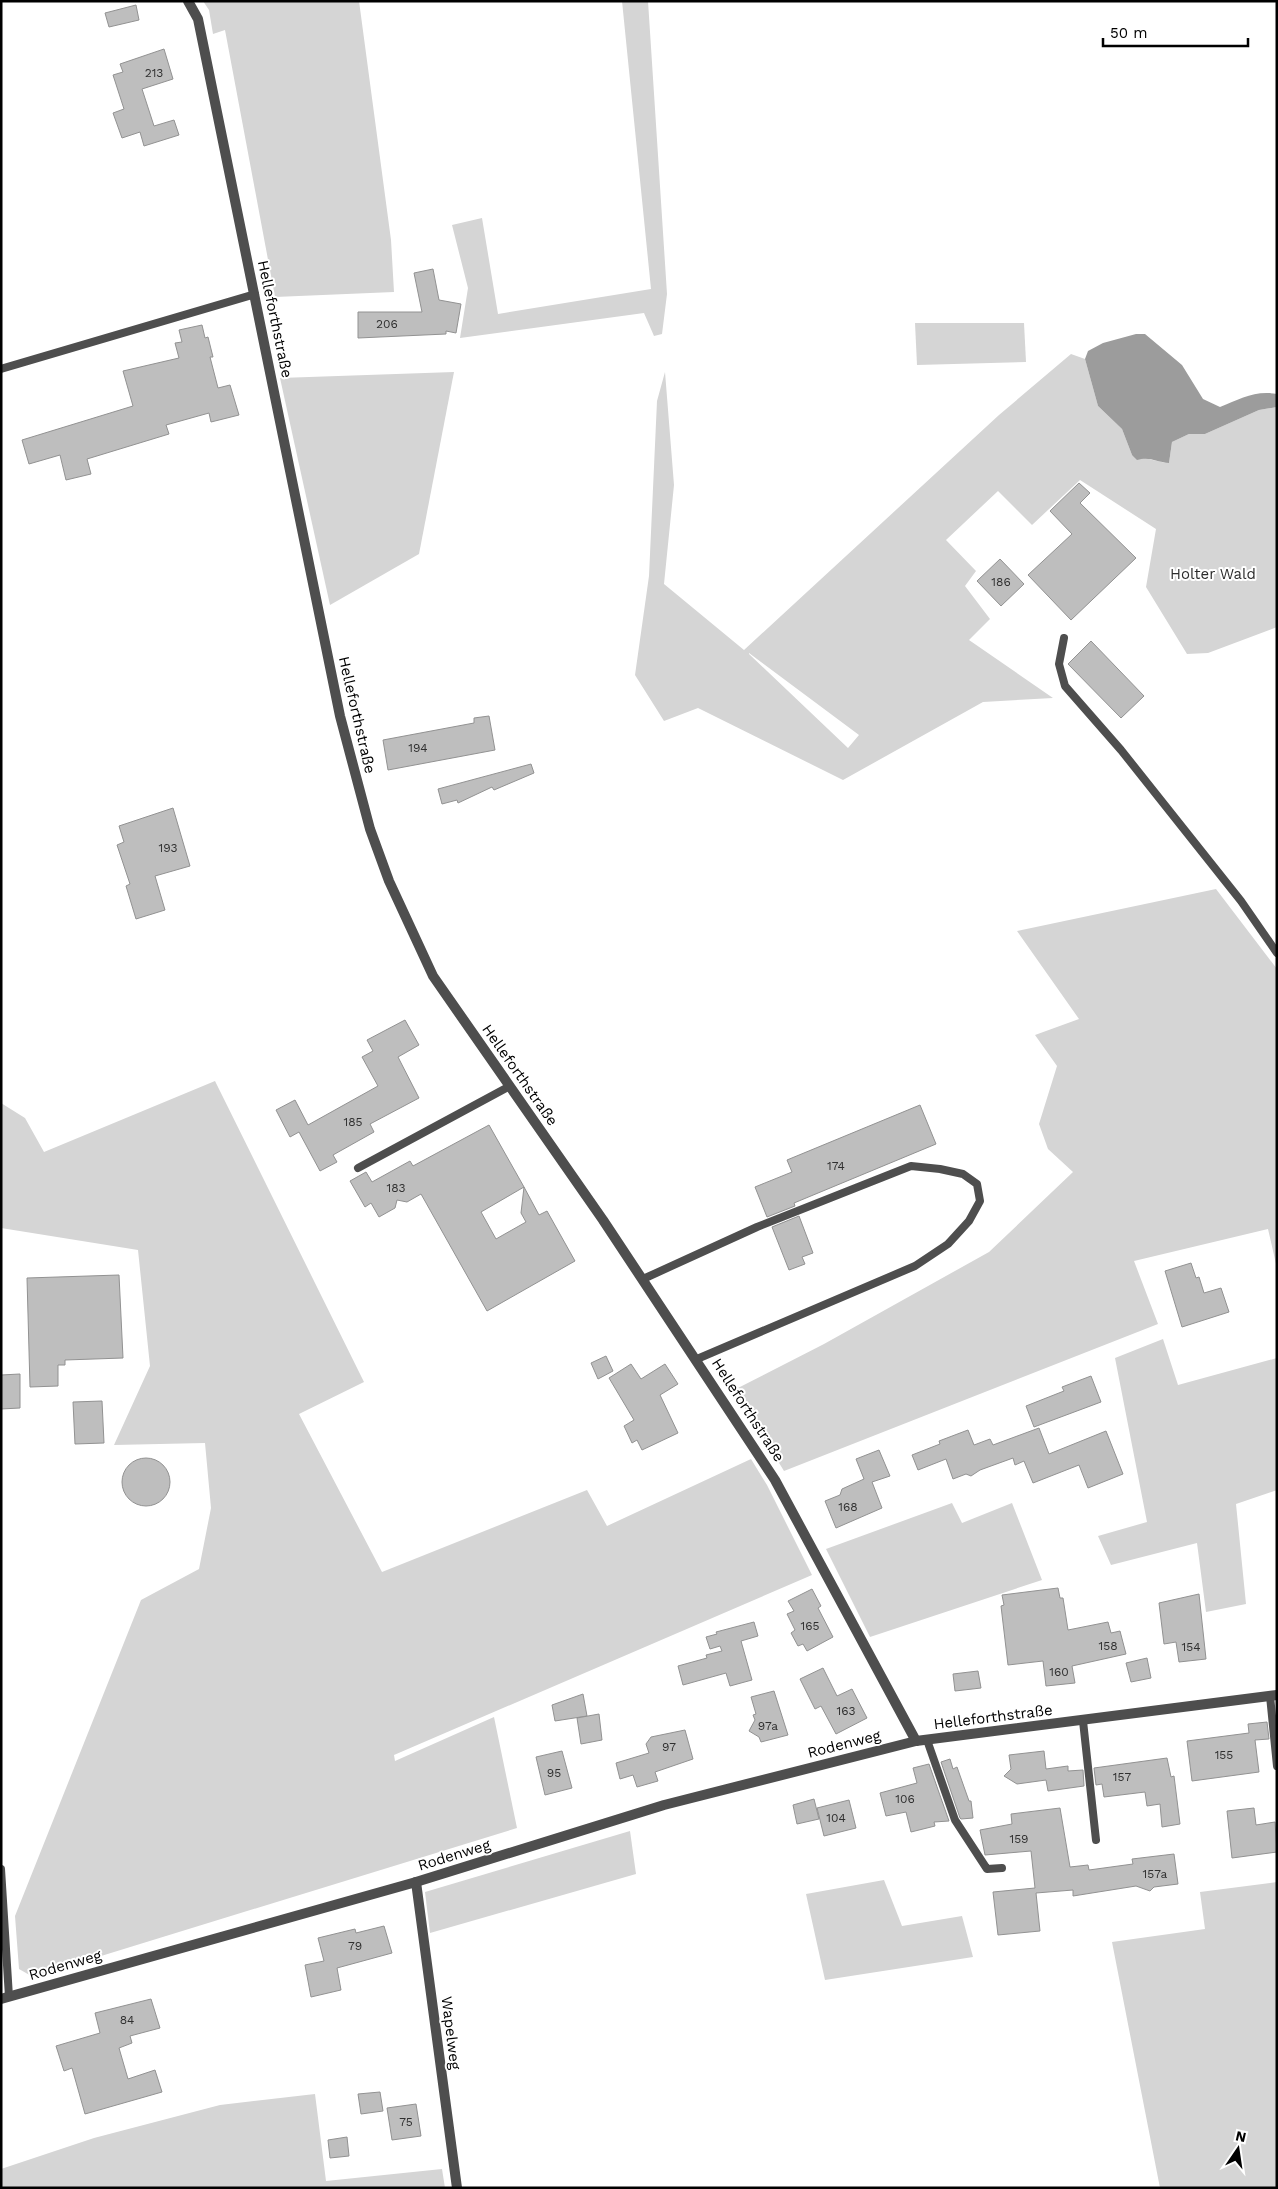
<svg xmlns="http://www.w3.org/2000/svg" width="1278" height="2189" font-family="'Work Sans',sans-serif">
<rect width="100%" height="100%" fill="#fff"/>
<g fill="#d5d5d5" fill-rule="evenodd">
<polygon points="203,1 359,1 391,240 394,292 275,297 225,30 213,34 209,10"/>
<polygon points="622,1 648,1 667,294 662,334 654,336 644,313 460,338 468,288 452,225 482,218 498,314 651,289"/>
<polygon points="915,323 1024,323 1026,362 917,365"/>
<path d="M1071,354L1085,359L1098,406L1122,429L1132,455C1145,457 1156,462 1169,463L1172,442L1189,434H1205L1259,410L1277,407V627L1208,653L1187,654L1146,587L1156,529L1080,480L1032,525L998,491L946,540L976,571L965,586L990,619L969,640L1053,698L983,702L843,780L698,708L664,721L635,675L649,576L657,401L665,372L674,485L664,584L744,650L999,415ZM749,653L859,735L848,748L749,654Z"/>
<polygon points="454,372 419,554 330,605 280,378"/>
<polygon points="1216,889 1277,969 1277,1268 1268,1229 1134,1261 1158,1324 784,1471 734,1390 824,1344 989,1252 1073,1172 1048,1149 1039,1124 1057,1066 1035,1035 1079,1019 1017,931"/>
<polygon points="215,1081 364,1382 299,1414 382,1572 587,1490 607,1526 751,1459 767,1485 812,1575 394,1755 395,1761 494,1717 517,1828 33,1977 19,1969 15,1916 141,1600 199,1569 211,1508 205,1443 114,1445 150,1366 138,1250 1,1228 1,1103 25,1118 44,1152"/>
<polygon points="1163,1339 1178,1385 1277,1358 1277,1490 1236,1504 1246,1604 1206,1612 1197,1543 1111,1565 1098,1536 1147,1522 1115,1358"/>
<polygon points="952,1503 962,1523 1012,1503 1042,1580 870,1637 826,1549"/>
<polygon points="630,1831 636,1874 430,1933 425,1892"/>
<polygon points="884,1880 902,1926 962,1916 973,1957 825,1980 806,1894"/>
<polygon points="1277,1882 1277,2188 1160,2188 1112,1942 1205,1929 1200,1892"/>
<polygon points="315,2094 326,2181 442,2169 445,2188 1,2188 1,2169 94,2138 220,2105"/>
</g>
<path fill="#9c9c9c" d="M1136,334H1145L1182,365L1203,399L1220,407C1240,399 1255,390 1277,394V407L1259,410L1205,434H1189L1172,442L1169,463C1157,462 1149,456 1137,460L1132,455L1122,429L1098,406L1085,359L1088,351L1103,343Z"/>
<g fill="#bebebe" stroke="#929292">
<polygon points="136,5 139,20 109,27 105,13"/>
<polygon points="164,49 173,79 142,89 154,126 174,120 179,135 144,146 140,132 122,138 113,113 124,109 113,75 123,72 120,64"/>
<polygon points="433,269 439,300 461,304 456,333 446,331 446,334 358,338 358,312 422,312 414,273"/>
<polygon points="202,325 205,338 208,337 213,357 210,357 218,388 230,385 239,415 211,422 209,413 166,425 169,434 87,459 91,474 66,480 60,455 29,464 22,440 133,406 123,371 179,358 175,343 182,342 179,330"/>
<polygon points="1079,483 1090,493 1080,503 1136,558 1071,620 1028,575 1072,534 1050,511"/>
<polygon points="1000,559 1024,584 1001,606 977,581"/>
<polygon points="1091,641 1144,696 1121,718 1068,664"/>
<polygon points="489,716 495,750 388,770 383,740 474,723 474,718"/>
<polygon points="531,764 534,773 494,790 492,787 458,803 457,800 442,804 438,789"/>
<polygon points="173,808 190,866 155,876 165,910 136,919 126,886 130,884 117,845 124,842 119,826"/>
<polygon points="405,1020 419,1045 398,1057 419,1098 370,1124 374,1132 333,1155 337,1162 320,1171 299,1132 290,1137 276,1110 295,1100 308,1125 378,1086 362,1057 373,1051 367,1040"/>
<polygon points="920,1105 936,1144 794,1203 795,1206 767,1217 755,1187 792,1172 787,1160"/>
<polygon points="489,1125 524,1187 481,1212 496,1239 526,1222 521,1213 524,1187 539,1215 547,1211 575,1261 487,1311 421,1194 407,1202 397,1200 395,1208 379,1217 371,1203 365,1207 350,1181 366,1172 372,1182 410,1161 413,1166"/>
<polygon points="799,1216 813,1253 802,1257 805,1264 789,1270 772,1227"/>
<polygon points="1191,1263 1196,1278 1199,1277 1204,1293 1221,1288 1229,1312 1182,1327 1165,1271"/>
<polygon points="119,1275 123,1358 65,1360 65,1365 58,1365 58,1386 30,1387 27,1278"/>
<polygon points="606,1356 613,1371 598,1379 591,1363"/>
<polygon points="631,1364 641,1379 665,1364 678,1384 660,1395 678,1433 642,1450 637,1440 632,1443 624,1426 634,1420 609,1378"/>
<polygon points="20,1374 20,1408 1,1409 1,1375"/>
<polygon points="1091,1376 1101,1402 1034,1427 1026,1406 1064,1391 1062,1387"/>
<polygon points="102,1401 104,1443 75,1444 73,1402"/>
<polygon points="1039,1428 1049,1454 1106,1431 1123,1474 1088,1488 1079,1465 1033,1483 1024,1461 1015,1465 1013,1458 980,1470 971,1476 966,1474 953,1479 946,1459 918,1470 912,1455 940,1444 939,1441 968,1430 974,1445 990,1439 993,1445"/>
<polygon points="879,1450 890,1476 872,1482 882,1508 836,1528 825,1501 840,1495 842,1489 864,1479 856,1459"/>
<circle cx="146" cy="1482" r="24"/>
<polygon points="1058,1588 1060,1598 1063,1598 1068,1630 1108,1622 1111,1633 1120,1631 1126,1654 1072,1666 1075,1683 1046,1686 1043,1661 1008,1665 1001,1606 1004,1605 1002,1595"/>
<polygon points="812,1589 821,1606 818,1608 833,1637 807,1651 803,1644 798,1646 791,1633 795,1630 787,1614 794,1611 788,1601"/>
<polygon points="1199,1594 1206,1659 1179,1662 1176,1642 1164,1644 1159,1603"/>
<polygon points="754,1622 758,1636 741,1641 752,1680 730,1686 726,1673 683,1685 678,1666 707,1658 706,1655 722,1651 720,1646 710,1649 706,1637 717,1634 716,1632"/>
<polygon points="1147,1658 1151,1678 1131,1682 1126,1663"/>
<polygon points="823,1668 837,1696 852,1689 867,1718 836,1734 821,1706 815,1709 800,1679"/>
<polygon points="978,1671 981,1688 955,1691 953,1674"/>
<polygon points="774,1691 788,1735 761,1742 759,1737 749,1731 755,1720 753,1715 756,1714 751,1697"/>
<polygon points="583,1694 587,1716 555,1721 552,1705"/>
<polygon points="599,1714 602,1740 581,1744 577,1718"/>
<polygon points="1267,1722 1269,1739 1255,1740 1259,1772 1192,1781 1187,1741 1249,1733 1248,1724"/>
<polygon points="685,1730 693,1759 655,1772 658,1781 637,1787 633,1775 620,1779 616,1763 649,1753 646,1744 651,1737"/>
<polygon points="562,1751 572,1788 545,1795 536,1757"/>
<polygon points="1044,1751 1046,1769 1068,1766 1068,1771 1083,1770 1084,1786 1048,1791 1046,1780 1017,1784 1004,1776 1011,1769 1009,1755"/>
<polygon points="1167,1758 1171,1777 1174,1776 1180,1824 1162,1827 1160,1804 1147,1806 1145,1792 1104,1797 1102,1784 1096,1785 1094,1768"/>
<polygon points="950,1759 953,1769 957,1767 969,1801 971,1801 973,1818 961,1819 960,1818 941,1762"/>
<polygon points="929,1764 949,1821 934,1822 935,1826 911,1832 906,1812 886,1816 880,1793 917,1783 913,1768"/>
<polygon points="814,1799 819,1819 797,1824 793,1805"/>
<polygon points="849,1800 856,1828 824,1836 817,1808"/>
<polygon points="1060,1808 1070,1867 1088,1865 1089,1870 1133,1864 1132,1859 1174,1854 1178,1884 1154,1887 1150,1891 1136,1886 1073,1896 1073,1890 1036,1893 1040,1931 998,1935 993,1892 1035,1888 1031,1851 985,1855 980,1830 1012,1824 1011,1814"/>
<polygon points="1254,1808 1256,1825 1275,1822 1277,1852 1232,1858 1227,1811"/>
<polygon points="384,1926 392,1953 337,1968 341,1990 311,1997 305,1965 324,1961 318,1938 355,1929 356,1933"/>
<polygon points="151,1999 160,2028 130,2036 132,2043 119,2048 128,2079 155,2070 162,2092 85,2114 72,2068 64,2071 56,2046 100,2033 95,2013"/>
<polygon points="380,2092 383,2111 361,2114 358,2094"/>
<polygon points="416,2104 421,2136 392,2140 387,2108"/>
<polygon points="347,2137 349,2156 330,2158 328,2140"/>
</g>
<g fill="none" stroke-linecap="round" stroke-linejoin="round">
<g stroke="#4e4e4e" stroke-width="8">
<polyline points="1,369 255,294"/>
<polyline points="1064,638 1059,664 1065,686 1121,750 1241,901 1277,953"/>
<polyline points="358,1168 510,1086"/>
<polyline points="643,1279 757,1227 911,1166 940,1169 963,1174 977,1184 980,1201 969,1221 948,1244 915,1266 697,1359"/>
<polyline points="1270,1696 1277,1766"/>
<polyline points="1083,1721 1096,1840"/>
<polyline points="927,1740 955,1820 987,1869 1002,1868"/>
<polyline points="1,1869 9,1997"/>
</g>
<g stroke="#4e4e4e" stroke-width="10">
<polyline points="188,1 198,19 340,716 370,829 389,881 433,976 603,1220 775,1480 916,1741"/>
<polyline points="416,1882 457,2188"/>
<polyline points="1,1999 416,1882 664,1805 916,1741 1277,1695"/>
</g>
</g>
<g text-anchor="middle" stroke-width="4" stroke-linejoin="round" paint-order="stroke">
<g font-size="12" fill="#303030">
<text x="154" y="77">213</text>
<text x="387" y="328">206</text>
<text x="1001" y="586">186</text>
<text x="418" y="752">194</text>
<text x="168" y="852">193</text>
<text x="353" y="1126">185</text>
<text x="836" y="1170">174</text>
<text x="396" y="1192">183</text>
<text x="848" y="1511">168</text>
<text x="810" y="1630">165</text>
<text x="1108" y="1650">158</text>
<text x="1191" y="1651">154</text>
<text x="1059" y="1676">160</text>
<text x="846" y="1715">163</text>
<text x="768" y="1730">97a</text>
<text x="669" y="1751">97</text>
<text x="1224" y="1759">155</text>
<text x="554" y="1777">95</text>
<text x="1122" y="1781">157</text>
<text x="905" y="1803">106</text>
<text x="836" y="1822">104</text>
<text x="1019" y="1843">159</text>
<text x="1155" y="1878">157a</text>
<text x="355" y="1950">79</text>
<text x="127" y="2024">84</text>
<text x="406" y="2126">75</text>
</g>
<g font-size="15" fill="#000" stroke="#fff">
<text transform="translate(275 319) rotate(78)" y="5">Helleforthstraße</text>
<text transform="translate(357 715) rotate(77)" y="5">Helleforthstraße</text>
<text transform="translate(520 1075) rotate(55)" y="5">Helleforthstraße</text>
<text transform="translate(748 1410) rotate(57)" y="5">Helleforthstraße</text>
<text transform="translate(993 1717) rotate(-7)" y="5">Helleforthstraße</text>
<text transform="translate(844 1744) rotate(-14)" y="5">Rodenweg</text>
<text transform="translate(454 1855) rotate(-17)" y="5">Rodenweg</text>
<text transform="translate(65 1965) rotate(-16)" y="5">Rodenweg</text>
<text transform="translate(451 2033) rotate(83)" y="5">Wapelweg</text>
</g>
<g font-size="15" fill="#2c2c2c" stroke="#fff">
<text x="1213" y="579">Holter Wald</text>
</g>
</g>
<rect width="1278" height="2189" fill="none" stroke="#000000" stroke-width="5"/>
<g transform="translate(1238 2149) rotate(13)" stroke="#ffffff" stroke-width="4" paint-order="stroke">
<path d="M0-4L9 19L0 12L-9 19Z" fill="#000000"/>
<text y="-8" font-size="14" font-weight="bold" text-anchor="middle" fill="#000000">N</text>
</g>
<path d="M1103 38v8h145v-8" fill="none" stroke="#000000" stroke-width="2.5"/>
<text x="1110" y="38" font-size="15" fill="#000000" stroke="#ffffff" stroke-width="4" paint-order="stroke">50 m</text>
</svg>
